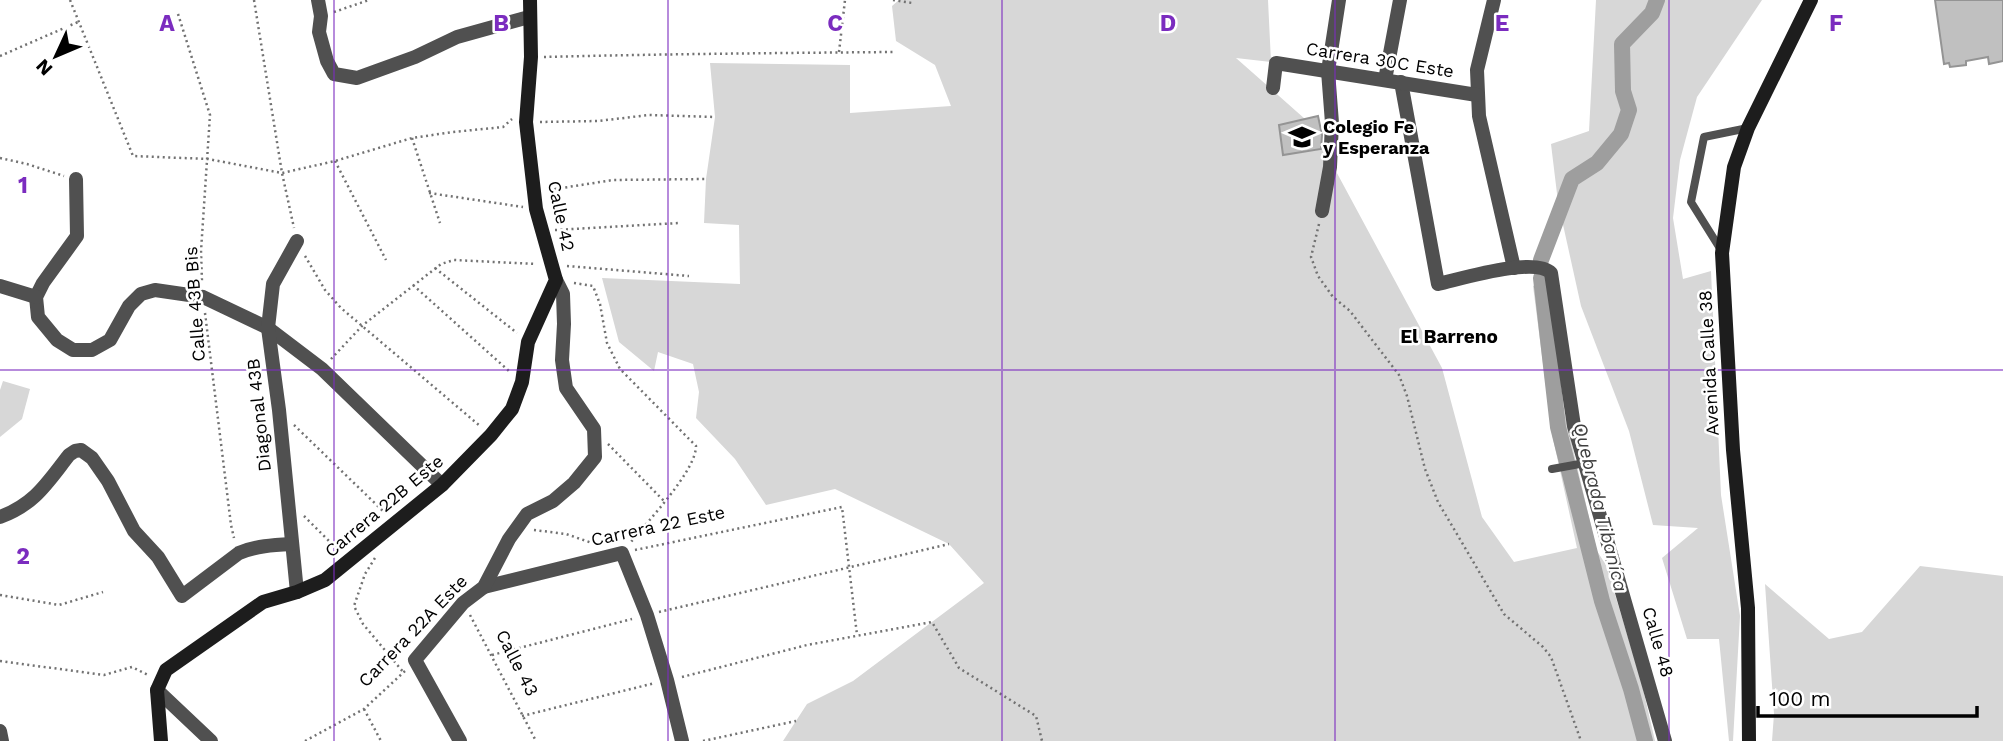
<svg xmlns="http://www.w3.org/2000/svg" width="2003" height="741" font-family="'Work Sans',sans-serif">
<rect width="100%" height="100%" fill="#fff"/>
<g fill="#d7d7d7">
<polygon points="899,0 1268,0 1271,62 1236,58 1305,119 1279,125 1284,155 1324,149 1442,368 1482,517 1514,562 1577,548 1552,434 1533,286 1546,280 1557,381 1597,551 1606,565 1641,680 1655,741 783,741 807,704 853,681 984,583 949,544 835,489 766,505 735,459 696,418 699,392 693,364 658,352 654,371 619,342 602,278 740,284 739,225 704,223 706,179 715,117 710,63 850,65 850,113 951,106 935,65 896,41 892,6"/>
<polygon points="1596,0 1762,0 1697,97 1680,160 1673,218 1683,279 1711,271 1721,495 1740,616 1733,741 1729,741 1719,639 1687,639 1662,558 1698,528 1653,525 1629,431 1581,306 1558,202 1551,144 1589,131"/>
<polygon points="3,381 30,389 22,419 0,437 0,390"/>
<polygon points="1920,566 2003,576 2003,741 1772,741 1774,714 1765,584 1829,639 1862,632"/>
</g>
<g fill="none" stroke-linecap="round" stroke-linejoin="round">
<g stroke="#9e9e9e" stroke-width="16">
<polyline points="1541,260 1572,179 1597,163 1621,134 1629,110 1623,91 1622,44 1652,13 1657,0"/>
<polyline points="1541,278 1558,427 1602,601 1631,689 1645,741"/>
</g>
</g>
<g fill="#c0c0c0" stroke="#949494" stroke-width="2">
<polygon points="1935,0 2003,0 2003,61 1989,64 1988,57 1966,61 1966,65 1950,67 1949,63 1944,64"/>
<polygon points="1318,116 1322,135 1321,149 1283,155 1279,125"/>
</g>
<g fill="none" stroke-linecap="round" stroke-linejoin="round">
<g stroke="#727272" stroke-width="2.5" stroke-dasharray="2 3.5" stroke-linecap="butt">
<polyline points="70,0 133,156 208,159 282,173 335,161 412,138 453,132 503,127 512,119"/>
<polyline points="254,0 282,173 294,228"/>
<polyline points="893,0 912,3"/>
<polyline points="334,12 369,0"/>
<polyline points="178,14 210,115 201,251 202,282"/>
<polyline points="839,52 845,0"/>
<polyline points="0,56 78,22"/>
<path d="M544,57C660,54 777,53 894,52"/>
<polyline points="540,122 598,121 649,115 715,117"/>
<polyline points="412,138 440,223"/>
<polyline points="0,158 27,164 64,176"/>
<polyline points="335,161 386,260"/>
<polyline points="549,190 613,180 706,179"/>
<polyline points="429,193 523,207"/>
<polyline points="1319,224 1311,257 1318,276 1333,297 1350,311 1399,375 1407,396 1425,469 1438,502 1504,614 1543,647 1551,657 1581,741"/>
<polyline points="555,230 679,223"/>
<polyline points="305,256 325,290 341,308 480,426"/>
<polyline points="567,266 689,276"/>
<polyline points="435,268 517,333"/>
<path d="M574,283L593,286L600,304L607,343L620,369L696,446C696,471 647,522 631,542"/>
<polyline points="413,285 509,371"/>
<polyline points="205,313 231,525 234,538"/>
<polyline points="331,359 363,325 441,264 454,260 536,264"/>
<polyline points="294,425 385,513"/>
<polyline points="608,444 664,501"/>
<polyline points="304,516 339,551"/>
<polyline points="534,530 566,534 595,544"/>
<polyline points="635,550 842,507 857,635"/>
<polyline points="375,558 365,574 354,606 363,624 404,673"/>
<polyline points="0,595 59,605 103,592"/>
<polyline points="659,612 949,544"/>
<polyline points="470,615 536,741"/>
<polyline points="492,655 632,619"/>
<polyline points="0,661 104,675 132,667 148,675"/>
<polyline points="682,677 807,645 932,622 959,668 1036,716 1042,741"/>
<polyline points="364,709 381,741"/>
<polyline points="522,716 655,683"/>
<polyline points="305,741 364,709 405,671"/>
<polyline points="703,741 796,721"/>
</g>
<g stroke="#505050" stroke-width="8">
<polyline points="1721,250 1691,202 1704,137 1748,128"/>
<polyline points="1552,469 1585,463"/>
</g>
<g stroke="#505050" stroke-width="14">
<polyline points="318,0 321,16 319,32 327,61 334,74 357,78 415,57 457,37 529,17"/>
<polyline points="1494,0 1477,70 1479,116 1514,268"/>
<polyline points="1385,80 1400,0"/>
<path d="M1401,82L1438,284C1461,279 1535,256 1551,273L1574,426L1665,741"/>
<polyline points="1273,88 1276,63 1477,95"/>
<polyline points="76,179 77,236 43,283 36,297 38,317 57,340 73,350 92,350 110,340 129,306 141,294 155,290 203,297 268,328 322,369 442,485"/>
<polyline points="1322,211 1330,167 1332,123 1328,71 1339,0"/>
<polyline points="297,241 273,284 268,328 279,410 297,592"/>
<polyline points="0,286 36,297"/>
<path d="M0,517C35,504 47,483 69,455L75,451L81,450L92,458L108,481L134,531L158,557L182,596L239,553C255,546 274,545 292,544"/>
<polyline points="484,587 622,553 647,615 667,680 682,741"/>
<polyline points="157,690 211,741"/>
<polyline points="0,731 2,741"/>
<polyline points="460,741 415,660 463,603 484,587 509,539 527,514 553,501 574,483 595,457 594,429 566,388 562,360 564,324 563,294 556,280"/>
</g>
<g stroke="#1d1d1d" stroke-width="14">
<polyline points="161,741 157,690 166,670 263,602 297,592 325,580 442,485 491,435 512,409 522,382 528,342 556,280 536,209 526,122 531,57 530,0"/>
<polyline points="1749,741 1748,608 1733,450 1722,253 1734,167 1748,128 1811,0"/>
</g>
</g>
<path fill="none" stroke="#7b2cbf" stroke-width="2" stroke-opacity="0.55" d="M334,0V741M668,0V741M1002,0V741M1335,0V741M1669,0V741M0,370H2003"/>
<defs>
<g id="school-bare" transform="scale(2.1)"><path d="M0-5L7-2L0 1L-7-2ZM-4 1L0 2.5L4 1V4Q0 6-4 4Z" fill="#000" stroke="#fff" stroke-width="2.5" paint-order="stroke"/></g>
</defs>
<g fill-rule="evenodd">
<use href="#school-bare" x="1302" y="137"/>
</g>
<g text-anchor="middle" stroke-width="5" stroke-linejoin="round" paint-order="stroke">
<g font-size="18" fill="#000" stroke="#fff">
<text transform="translate(1380 60) rotate(9)" y="6">Carrera 30C Este</text>
<text transform="translate(561 216) rotate(78)" y="6">Calle 42</text>
<text transform="translate(195 304) rotate(-94)" y="6">Calle 43B Bis</text>
<text transform="translate(1709 363) rotate(-93)" y="6">Avenida Calle 38</text>
<text transform="translate(259 415) rotate(-96)" y="6">Diagonal 43B</text>
<text transform="translate(384 506) rotate(-40)" y="6">Carrera 22B Este</text>
<text transform="translate(658 526) rotate(-12)" y="6">Carrera 22 Este</text>
<text transform="translate(413 631) rotate(-46)" y="6">Carrera 22A Este</text>
<text transform="translate(1658 642) rotate(74)" y="6">Calle 48</text>
<text transform="translate(517 663) rotate(63)" y="6">Calle 43</text>
</g>
<g font-size="18" font-weight="bold" fill="#000" stroke="#fff" text-anchor="start">
<text x="1323" y="133">Colegio Fe<tspan x="1323" dy="21">y Esperanza</tspan></text>
</g>
<g font-size="19" font-weight="bold" fill="#000" stroke="#fff">
<text x="1449" y="343">El Barreno</text>
</g>
<g font-size="19" font-style="italic" fill="#3f3f3f" stroke="#fff">
<text transform="translate(1601 507) rotate(76)" y="7">Quebrada Tibaníca</text>
</g>
</g>
<g font-size="23" text-anchor="middle" font-weight="bold" fill="#7b2cbf" stroke="#fff" stroke-width="5" stroke-linejoin="round" paint-order="stroke">
<text x="167" y="31">A</text>
<text x="501" y="31">B</text>
<text x="835" y="31">C</text>
<text x="1168" y="31">D</text>
<text x="1502" y="31">E</text>
<text x="1836" y="31">F</text>
<text x="23" y="193">1</text>
<text x="23" y="564">2</text>
</g>
<g transform="translate(56 56) rotate(226)" stroke="#ffffff" stroke-width="5" paint-order="stroke">
<path d="M0-5L12 26L0 18L-12 26Z" fill="#000000"/>
<text y="-10" font-size="19" font-weight="bold" text-anchor="middle" fill="#000000">N</text>
</g>
<path d="M1758 706v10h219v-10" fill="none" stroke="#000000" stroke-width="3.5"/>
<text x="1769" y="706" font-size="21" fill="#000000" stroke="#ffffff" stroke-width="5" paint-order="stroke">100 m</text>
</svg>
